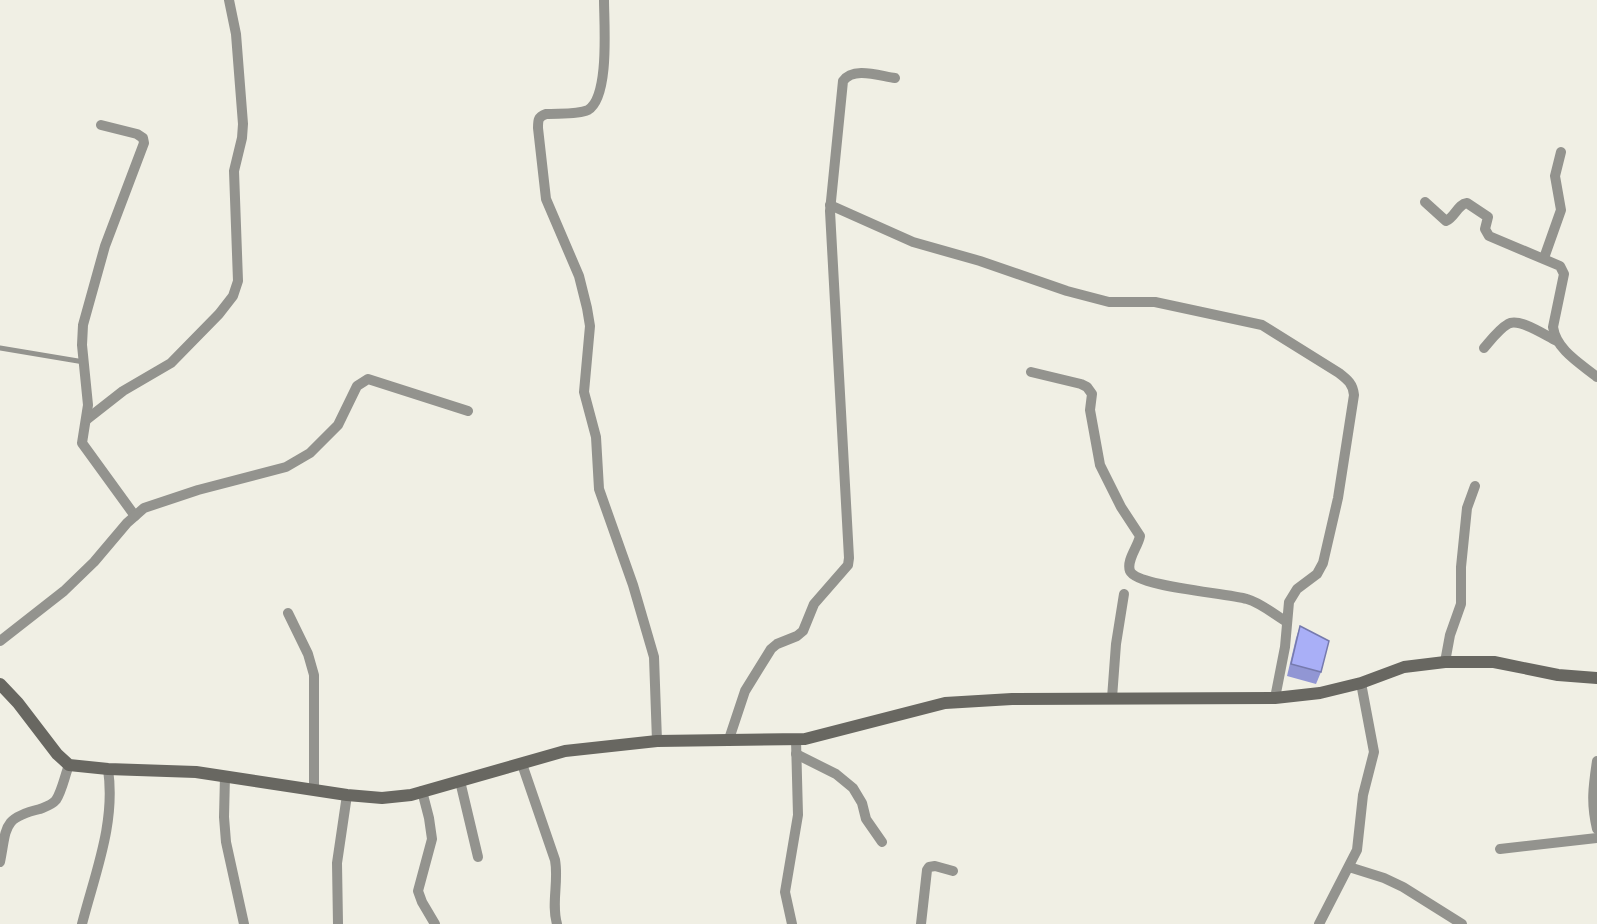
<svg xmlns="http://www.w3.org/2000/svg" width="1597" height="924" font-family="'Exo 2',sans-serif">
<rect width="100%" height="100%" fill="#f0efe4"/>
<g fill="none" stroke-linecap="round" stroke-linejoin="round">
<polyline stroke="#93938e" stroke-width="5" points="0,348 84,362"/>
<g stroke="#93938e" stroke-width="10">
<path d="M604,0C604,23 610,97 588,110C577,115 558,113 546,114C538,117 538,120 538,128L546,199L579,276L587,308L590,326L584,392L596,437L599,489L633,585L654,657L657,741"/>
<polyline points="101,125 137,134 143,138 144,143 105,246 83,325 82,345 88,405 82,443 135,516"/>
<path d="M1425,202L1446,221C1455,217 1458,204 1467,203L1488,217L1485,229L1489,236L1560,266L1564,274L1553,327C1556,350 1581,364 1597,377"/>
<path d="M830,205L913,242L980,261L1067,291L1109,302H1155L1262,325L1339,373C1348,380 1353,384 1354,395L1338,498L1323,563L1317,574L1297,589L1289,602L1285,647L1275,698"/>
<polyline points="1544,258 1561,210 1555,176 1561,152"/>
<path d="M1484,348C1491,340 1499,329 1508,324C1519,317 1546,336 1557,341"/>
<path d="M1031,372L1081,384L1087,387L1092,394L1090,410L1100,465L1121,507L1140,536C1138,547 1126,560 1130,571C1137,587 1228,593 1247,599C1261,603 1275,615 1287,622"/>
<polyline points="86,420 123,391 171,363 219,314 233,296 238,281 234,171 242,138 243,124 236,34 229,0"/>
<polyline points="288,613 308,654 314,675 314,789"/>
<polyline points="0,641 64,591 94,562 127,523 144,508 198,490 286,467 310,453 338,425 357,386 368,379 468,411"/>
<polyline points="1445,662 1450,635 1461,604 1461,567 1467,508 1475,486"/>
<polyline points="1112,698 1116,644 1124,594"/>
<path d="M729,739L745,691L771,649L777,644L797,636L803,631L814,604L848,565L849,558L830,211L843,81C853,66 880,76 895,78"/>
<polyline points="796,754 836,774 853,788 862,803 866,819 882,842"/>
<path d="M1597,761C1593,788 1591,803 1597,829"/>
<path d="M522,764L555,860C559,881 551,904 557,924"/>
<polyline points="225,776 224,817 226,842 244,924"/>
<polyline points="460,781 478,857"/>
<polyline points="422,791 429,818 432,839 418,891 422,902 435,924"/>
<polyline points="1500,849 1597,838"/>
<path d="M0,862C7,827 2,818 40,809C45,807 52,805 56,800C62,791 65,775 69,765"/>
<polyline points="1349,867 1384,878 1403,887 1462,924"/>
<path d="M82,924C95,873 116,823 108,769"/>
<polyline points="338,924 337,863 347,795"/>
<polyline points="792,924 785,892 798,815 796,740"/>
<polyline points="921,924 927,870 929,867 935,866 953,871"/>
<polyline points="1319,924 1357,850 1363,795 1374,752 1361,683"/>
</g>
<polyline stroke="#686761" stroke-width="12" points="0,684 18,703 57,754 69,765 108,769 196,772 347,795 382,798 411,795 565,751 657,741 805,739 945,703 1012,699 1275,698 1320,693 1361,683 1404,667 1445,662 1494,662 1558,675 1597,678"/>
</g>
<polygon fill="#9196d4" points="1300,626 1321,672 1316,684 1287,676 1296,638"/>
<polygon fill="#a9aff7" stroke="#767aad" stroke-width="1.5" points="1300,626 1329,641 1321,672 1291,664"/>
</svg>
